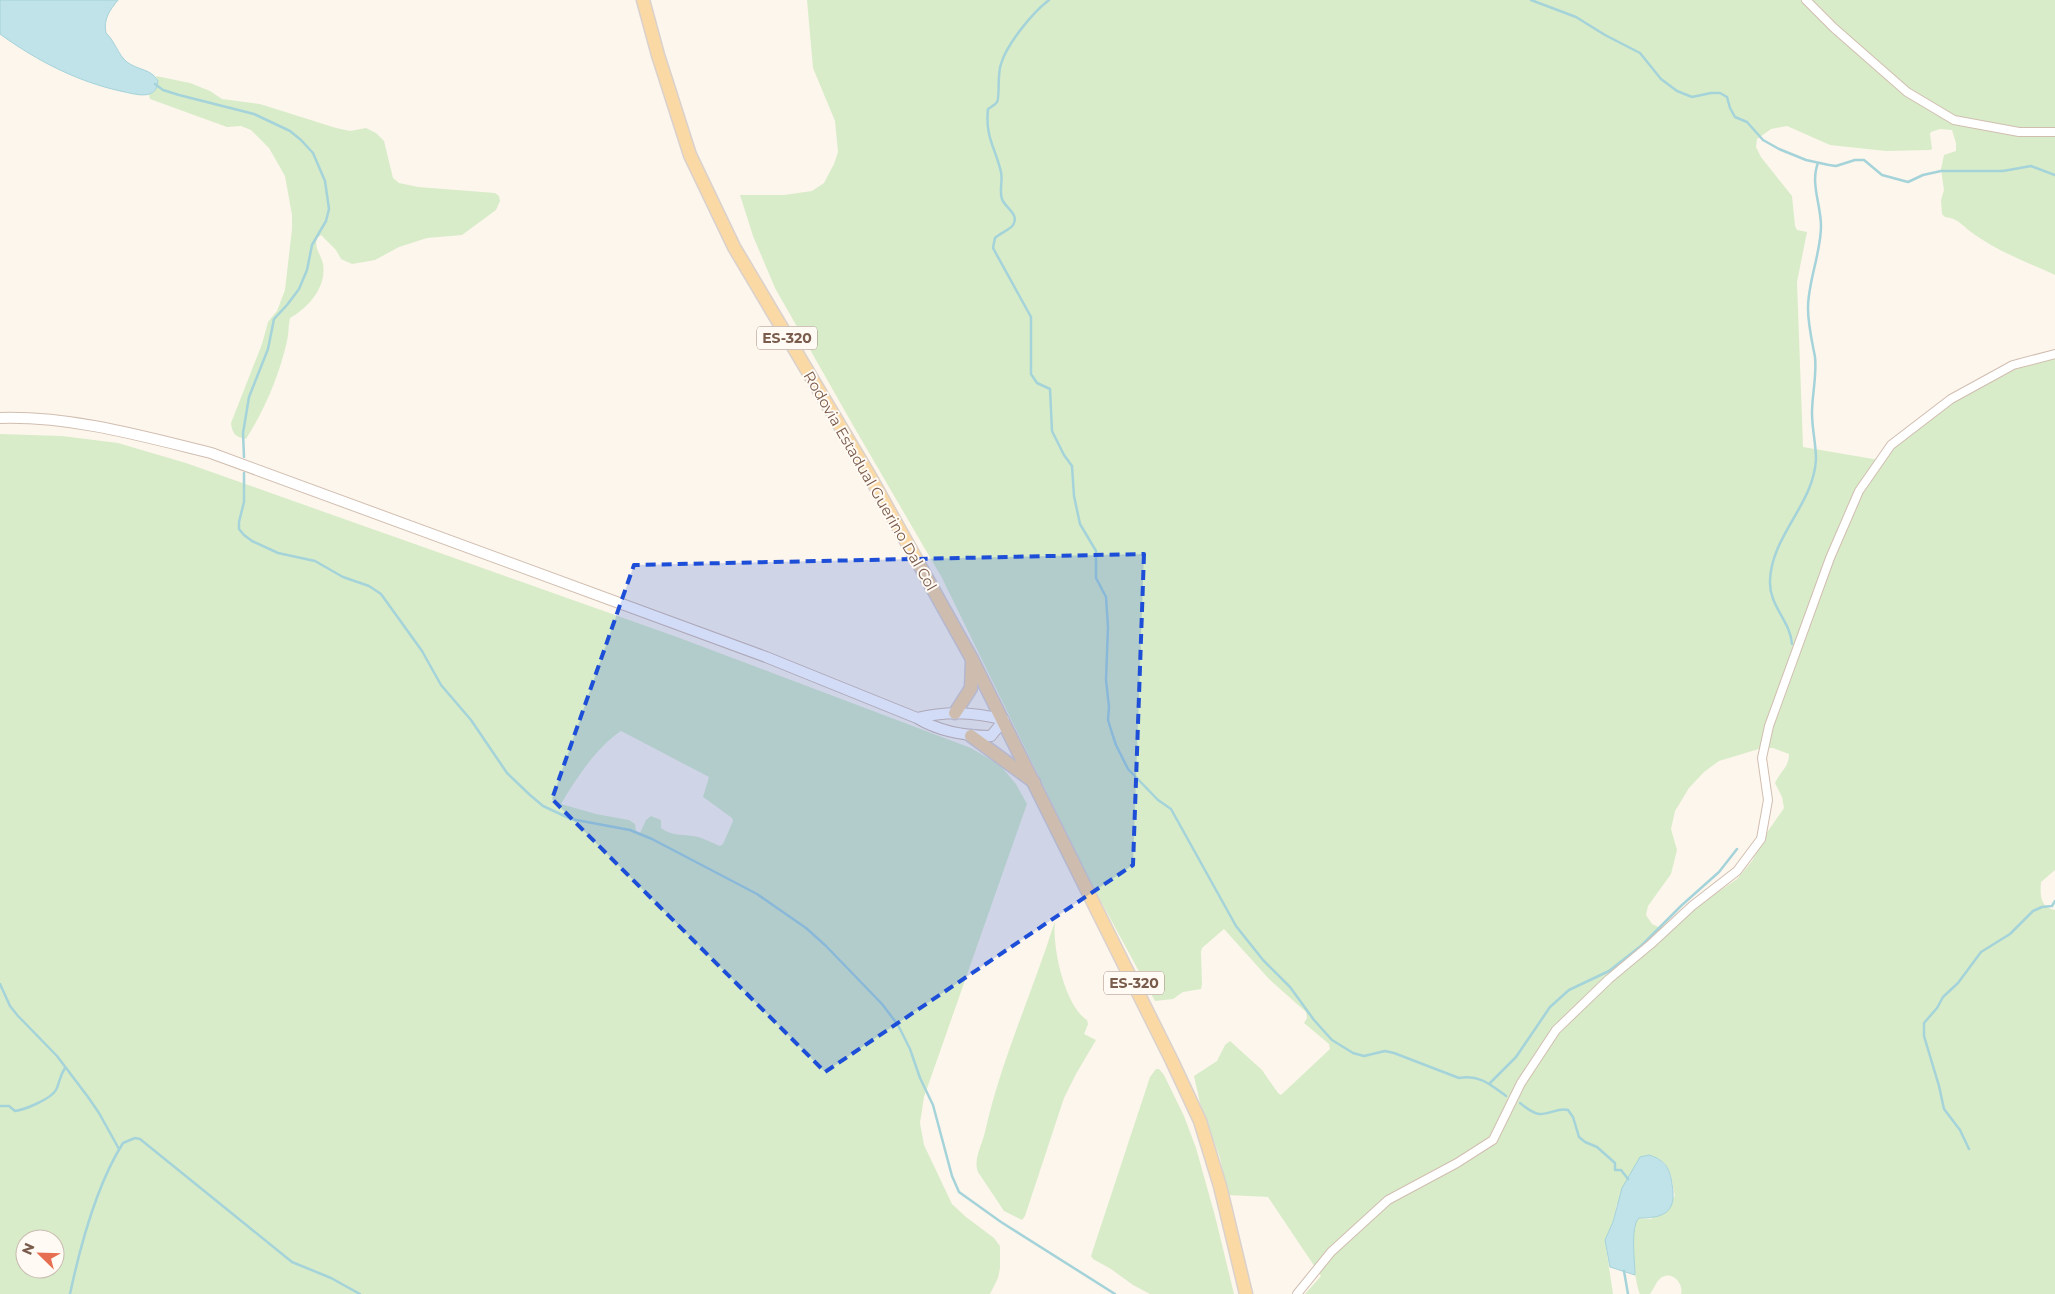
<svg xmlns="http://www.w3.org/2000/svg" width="2055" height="1294" font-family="Montserrat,sans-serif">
<rect width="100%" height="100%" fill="#fdf6ec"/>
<g fill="#d8ecc9" fill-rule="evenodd">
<path d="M807,0H2055V275C2027,262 1996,251 1971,232C1962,225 1957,218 1945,217L1942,214L1941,200L1944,190L1941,169L1944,155L1956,151V143L1952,130L1940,129L1931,132L1930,134L1932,149L1930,150L1886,151L1830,145L1787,126L1771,129L1757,139L1756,147L1761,157L1792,196L1795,226L1797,230L1807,232L1797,282L1803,447L1879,460L1920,423L1964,394L2007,374L2005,373L2055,355V870L2041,882C2040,894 2040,908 2055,910V1294H1681C1684,1283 1672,1271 1662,1277C1656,1281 1654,1289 1650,1294H1640C1634,1282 1629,1226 1638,1218L1651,1219L1675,1196C1671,1179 1673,1168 1658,1158L1617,1204L1613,1222L1605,1240L1613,1294H1305L1321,1276L1268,1197L1228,1195L1220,1158L1200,1103L1194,1076L1217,1061L1225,1045L1230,1041L1262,1070L1278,1093L1281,1095L1330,1049L1329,1044L1304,1023L1307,1018L1306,1012L1269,979L1224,929L1202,948L1201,952L1202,984L1201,989L1183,992L1173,999L1155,1001L1091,883L942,578L854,427L775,288L753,236L740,195H784L812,191L824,183L834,164L838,152L835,121L813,68ZM1762,748H1773L1789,754C1789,768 1780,771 1775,783L1782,797L1784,808L1768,831L1752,861L1737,879L1663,929L1652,924L1646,915L1648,906L1671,874L1677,850L1671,829L1675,811L1689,788L1704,772L1719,761Z"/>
<path d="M156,76L190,83L210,91L222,99L260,104L336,128L350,131L366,128L376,133L384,141L393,178L399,183L418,187L495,193L499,196L500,201L496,210L462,235L427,238L399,247L375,260L352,264L341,259L336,250L321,235L317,238C314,249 321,254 323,264C327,287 308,308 290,318C288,326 289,334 287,341C279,376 265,409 246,439C236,437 232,434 231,423L262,344L268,322L277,311L285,290L292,229V215L285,176L269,148L251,130L241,126L227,127L150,99L149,95L155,91L158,81Z"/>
<path d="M0,434L62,436L118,443L186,463L677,637L971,748L1000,765L1016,784L1027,804L924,1097L920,1123L924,1145L952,1204L966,1217L994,1238L1000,1246V1268L998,1278L990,1294H0ZM621,731L709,777L703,797L732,818L733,821L723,844L720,846C712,843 702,837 693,836C682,834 671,836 661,828V820L651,816L646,820L640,833L636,831L635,824L629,820L596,814L561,804C577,777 596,748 621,731ZM25,1239H55V1269H25Z"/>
<path d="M1055,921C1052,946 1064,1005 1087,1020L1088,1024L1084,1034L1096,1040L1076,1074L1064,1098L1025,1216L1022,1220L1004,1211L978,1172C973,1159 982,1145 985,1132C1001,1060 1033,991 1055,921Z"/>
<polygon points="1156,1069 1159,1069 1164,1075 1184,1116 1196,1148 1215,1216 1234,1294 1150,1294 1133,1285 1111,1269 1093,1259 1091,1256 1150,1077"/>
</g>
<g fill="#bfe3e8" stroke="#a5d3da">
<path d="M0,0H118C110,10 103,19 106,33C115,41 118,55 127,62C137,70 152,69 158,81C157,100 138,95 125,92C80,83 37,61 0,34Z"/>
<path d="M1649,1155C1665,1160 1670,1168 1672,1184C1677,1212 1665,1218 1639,1218C1630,1226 1635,1262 1635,1275L1610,1267L1605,1240L1613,1222L1622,1188L1640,1157Z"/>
</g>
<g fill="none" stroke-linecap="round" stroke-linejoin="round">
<g stroke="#a5d3da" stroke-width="2.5">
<path d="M1049,0C1032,13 1007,44 1001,64C997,74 1000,99 997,102C995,105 991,107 988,109C985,137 995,147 1001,172C1003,181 999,191 1002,199C1005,208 1020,214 1013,225C1011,229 999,234 995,238L993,248L1031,317V374L1037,383L1050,389L1052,431L1064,455L1072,466L1074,496L1080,524L1096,551V578L1106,597L1108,627L1106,680L1109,707L1108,720L1112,733L1116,745L1128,769L1158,800L1171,809L1236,926L1263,960L1290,987L1314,1020L1332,1040L1353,1053L1364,1056L1385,1051L1394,1053L1459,1078C1479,1074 1491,1085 1506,1096"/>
<polyline points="1531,0 1576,17 1605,35 1640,53 1661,79 1677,91 1692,97 1711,93 1720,93 1727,97 1730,108 1735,117 1747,122 1763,140 1779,149 1806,160 1829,165 1836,166 1855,160 1864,160 1882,175 1908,182 1923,175 1941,171 2003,171 2031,166 2055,175"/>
<polyline points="155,84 163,90 179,95 254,114 290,131 301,140 313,153 325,181 329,209 326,221 312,245 307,270 299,289 287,305 274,319 268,349 249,397 243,433 244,457"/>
<polyline points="244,473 244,502 239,522 239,529 244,535 252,541 278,553 315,561 343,577 369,586 381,594 422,651 441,685 471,720 507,773 530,795 543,806 571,819 630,830 652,839 757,894 806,928 826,946 882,1004 898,1025 910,1049 920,1078 933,1105 952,1176 959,1192 1001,1222 1115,1294"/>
<path d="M1792,644C1790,620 1769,606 1770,581C1771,536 1814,504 1816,459C1816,444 1812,429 1812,413C1812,394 1817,376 1815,357C1812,341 1808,325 1808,308C1808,281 1821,253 1821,226C1821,205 1810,183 1818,163"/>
<polyline points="0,984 10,1006 18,1016 57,1056 88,1097 99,1113 119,1149"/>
<polyline points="1490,1083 1516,1057 1550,1007 1569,990 1609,971 1642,945 1682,905 1719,872 1737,849"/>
<path d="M1520,1103C1525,1107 1532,1113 1539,1114C1549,1115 1559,1107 1568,1110L1573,1117L1579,1137L1585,1142L1597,1147L1615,1163V1170H1621L1628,1179"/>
<path d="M0,1106H9L15,1111C24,1110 51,1099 56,1090C60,1082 59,1077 65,1068"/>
<polyline points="1969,1149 1960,1130 1944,1109 1939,1086 1924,1036 1924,1023 1937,1008 1943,997 1958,983 1981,952 2010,934 2033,911 2042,907 2052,906 2055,901"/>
<polyline points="1624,1271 1628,1294"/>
<path d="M70,1294C80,1247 97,1184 123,1143L135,1138L140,1139L292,1262L331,1278L360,1294"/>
</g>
<g stroke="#d1beb0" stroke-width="10">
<g id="minor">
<polyline points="1806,0 1834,28 1907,92 1954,120 2019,132 2055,132"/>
<polyline points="1297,1294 1331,1252 1388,1200 1457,1163 1493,1140 1521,1083 1556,1030 1609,979 1651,944 1692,906 1737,871 1761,839 1768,800 1762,758 1769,726 1830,558 1859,491 1891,445 1951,399 2013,365 2055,354"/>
</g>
</g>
<g stroke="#d1beb0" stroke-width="12">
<path id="tertiary" d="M0,418C72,416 142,436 211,453L766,657L917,718C940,732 965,736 991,736L1004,720C976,712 946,711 917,718"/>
</g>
<g stroke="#dad1cd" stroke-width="15">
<g id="primary">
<polyline points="643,0 658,55 690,155 734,247 868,473 972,659 1172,1061 1200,1121 1220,1186 1246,1294"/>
<polyline points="955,713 971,688 972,661"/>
<polyline points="971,736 1034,782"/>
</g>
</g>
<use href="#minor" stroke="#fff" stroke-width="8"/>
<use href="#tertiary" stroke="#fff" stroke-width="10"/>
<use href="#primary" stroke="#fbd9a5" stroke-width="12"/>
</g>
<path fill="#1d4ed8" fill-opacity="0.2" stroke="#1d4ed8" stroke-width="4" stroke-dasharray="10 6" stroke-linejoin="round" d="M1144,554L1133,865L825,1072L552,799L634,565Z"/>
<g text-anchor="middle" stroke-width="4" stroke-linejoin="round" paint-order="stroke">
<g fill="#fffaf3" stroke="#a28b7f" stroke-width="1">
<rect x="757" y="326.5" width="60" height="23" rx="4"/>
<rect x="1104" y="971.5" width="60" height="23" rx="4"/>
</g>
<g font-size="14" font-weight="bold" fill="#7a5c4d">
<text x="787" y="343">ES-320</text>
<text x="1134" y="988">ES-320</text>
</g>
<g font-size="15" fill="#7a5c4d" stroke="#fffaf3">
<text transform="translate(870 481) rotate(60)" y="5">Rodovia Estadual Guerino Dal Col</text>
</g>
</g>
<g transform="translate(40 1254) rotate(293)"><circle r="24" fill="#fffaf3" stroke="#cabbb1"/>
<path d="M0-4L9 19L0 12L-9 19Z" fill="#e76f51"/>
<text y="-8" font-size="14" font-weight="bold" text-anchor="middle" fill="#7a5c4d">N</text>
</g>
</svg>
